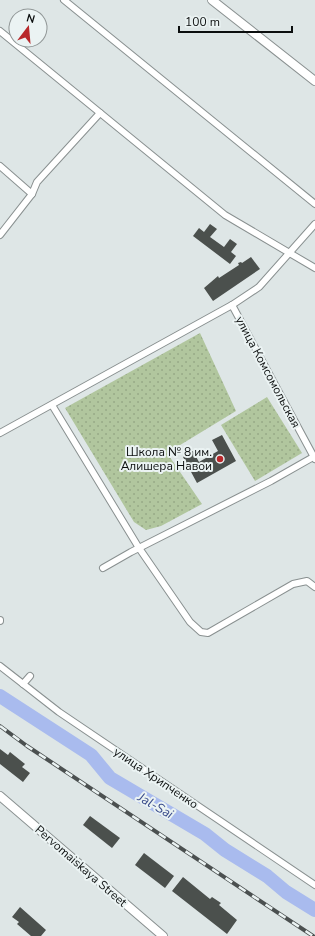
<svg xmlns="http://www.w3.org/2000/svg" width="315" height="936" font-family="'Nunito Sans',sans-serif">
<defs>
<pattern id="grass-dots" width="8" height="8" patternUnits="userSpaceOnUse"><rect width="8" height="8" fill="#b1c69e"/><path d="M2 2h.1M6 6h.1" fill="none" stroke="#97a987" stroke-width="1.8" stroke-linecap="round"/></pattern>
</defs>
<rect width="100%" height="100%" fill="#dee6e6"/>
<g fill="url(#grass-dots)">
<polygon points="200,333 236,411 167,453 202,504 161,526 146,530 134,522 65,408"/>
<polygon points="267,397 302,453 255,481 221,425"/>
</g>
<g fill="none" stroke-linecap="round" stroke-linejoin="round">
<polyline stroke="#a9bbee" stroke-width="14" points="0,696 91,755 110,778 205,834 225,850 267,876 286,892 315,910"/>
</g>
<g fill="#4b504d">
<polygon points="210,224 217,229 210,237 224,247 230,239 237,244 231,252 236,256 230,264 193,236 199,228 204,232"/>
<polygon points="251,257 260,269 213,301 204,288 218,276 219,278 239,265 238,263 241,262 242,263"/>
<polygon points="222,435 236,461 197,483 183,457 193,451 199,462 218,451 212,440"/>
<polygon points="0,749 8,755 10,752 25,764 22,767 30,773 23,782 0,764"/>
<polygon points="90,816 120,838 112,848 83,825"/>
<polygon points="144,853 174,876 165,888 135,865"/>
<polygon points="183,877 210,899 212,897 221,903 219,905 237,920 227,934 172,891"/>
<polygon points="20,907 46,930 41,936 31,936 17,924 19,922 12,917"/>
</g>
<g fill="none" stroke-linecap="round" stroke-linejoin="round">
<g stroke="#899090" stroke-width="8">
<g id="minor">
<polyline points="64,0 315,204"/>
<polyline points="0,31 225,215 315,268"/>
<polyline points="0,166 32,194"/>
<polyline points="0,235 32,194 37,182 100,113"/>
<polyline points="232,305 315,459"/>
<polyline points="52,405 139,548 190,622 201,632 208,633 293,584 307,581 315,587"/>
<polyline points="0,433 232,305 259,287 315,224"/>
<polyline points="103,568 131,552 271,481 315,456"/>
<polyline points="0,620 0,621"/>
<polyline points="0,666 59,712 315,885"/>
<polyline points="23,684 30,676"/>
</g>
</g>
<g stroke="#899090" stroke-width="10">
<g id="secondary">
<polyline points="212,0 315,81"/>
<polyline points="0,796 163,936"/>
</g>
</g>
<use href="#minor" stroke="#fff" stroke-width="6"/>
<use href="#secondary" stroke="#fff" stroke-width="8"/>
<g stroke="#4b5050" stroke-width="4">
<polyline id="rail" points="0,726 27,746 313,936"/>
</g>
<use href="#rail" stroke="#ebf3f3" stroke-width="2.5" stroke-dasharray="8" stroke-linecap="butt"/>
</g>
<circle fill="#b8282b" stroke="#ebf3f3" stroke-width="1.5" cx="220" cy="459" r="4"/>
<g text-anchor="middle" stroke-width="4" stroke-linejoin="round" paint-order="stroke">
<g font-size="12" fill="#0b0e0e" stroke="#ebf3f3">
<text transform="translate(268 372) rotate(62)" y="4">улица Комсомольская</text>
<text transform="translate(156 778) rotate(34)" y="4">улица Хрипченко</text>
<text transform="translate(81 866) rotate(41)" y="4">Pervomaiskaya Street</text>
</g>
<g font-size="12" fill="#0b0e0e" stroke="#ebf3f3" text-anchor="end">
<text x="212" y="456">Школа № 8 им.<tspan x="212" dy="14">Алишера Навои</tspan></text>
</g>
<g font-size="13" font-style="italic" fill="#3a4c8b" stroke="#ebf3f3">
<text transform="translate(156 805) rotate(30)" y="5">Jal-Sai</text>
</g>
</g>
<g transform="translate(28 28) rotate(16)"><circle r="19" fill="#ebf3f3" stroke="#919797"/>
<path d="M0-3L7 15L0 10L-7 15Z" fill="#b8282b"/>
<text y="-6" font-size="11" font-weight="bold" text-anchor="middle" fill="#0b0e0e">N</text>
</g>
<path d="M179 26v6h113v-6" fill="none" stroke="#0b0e0e" stroke-width="2"/>
<text x="185" y="26" font-size="12" fill="#0b0e0e" stroke="#ebf3f3" stroke-width="3" paint-order="stroke">100 m</text>
</svg>
